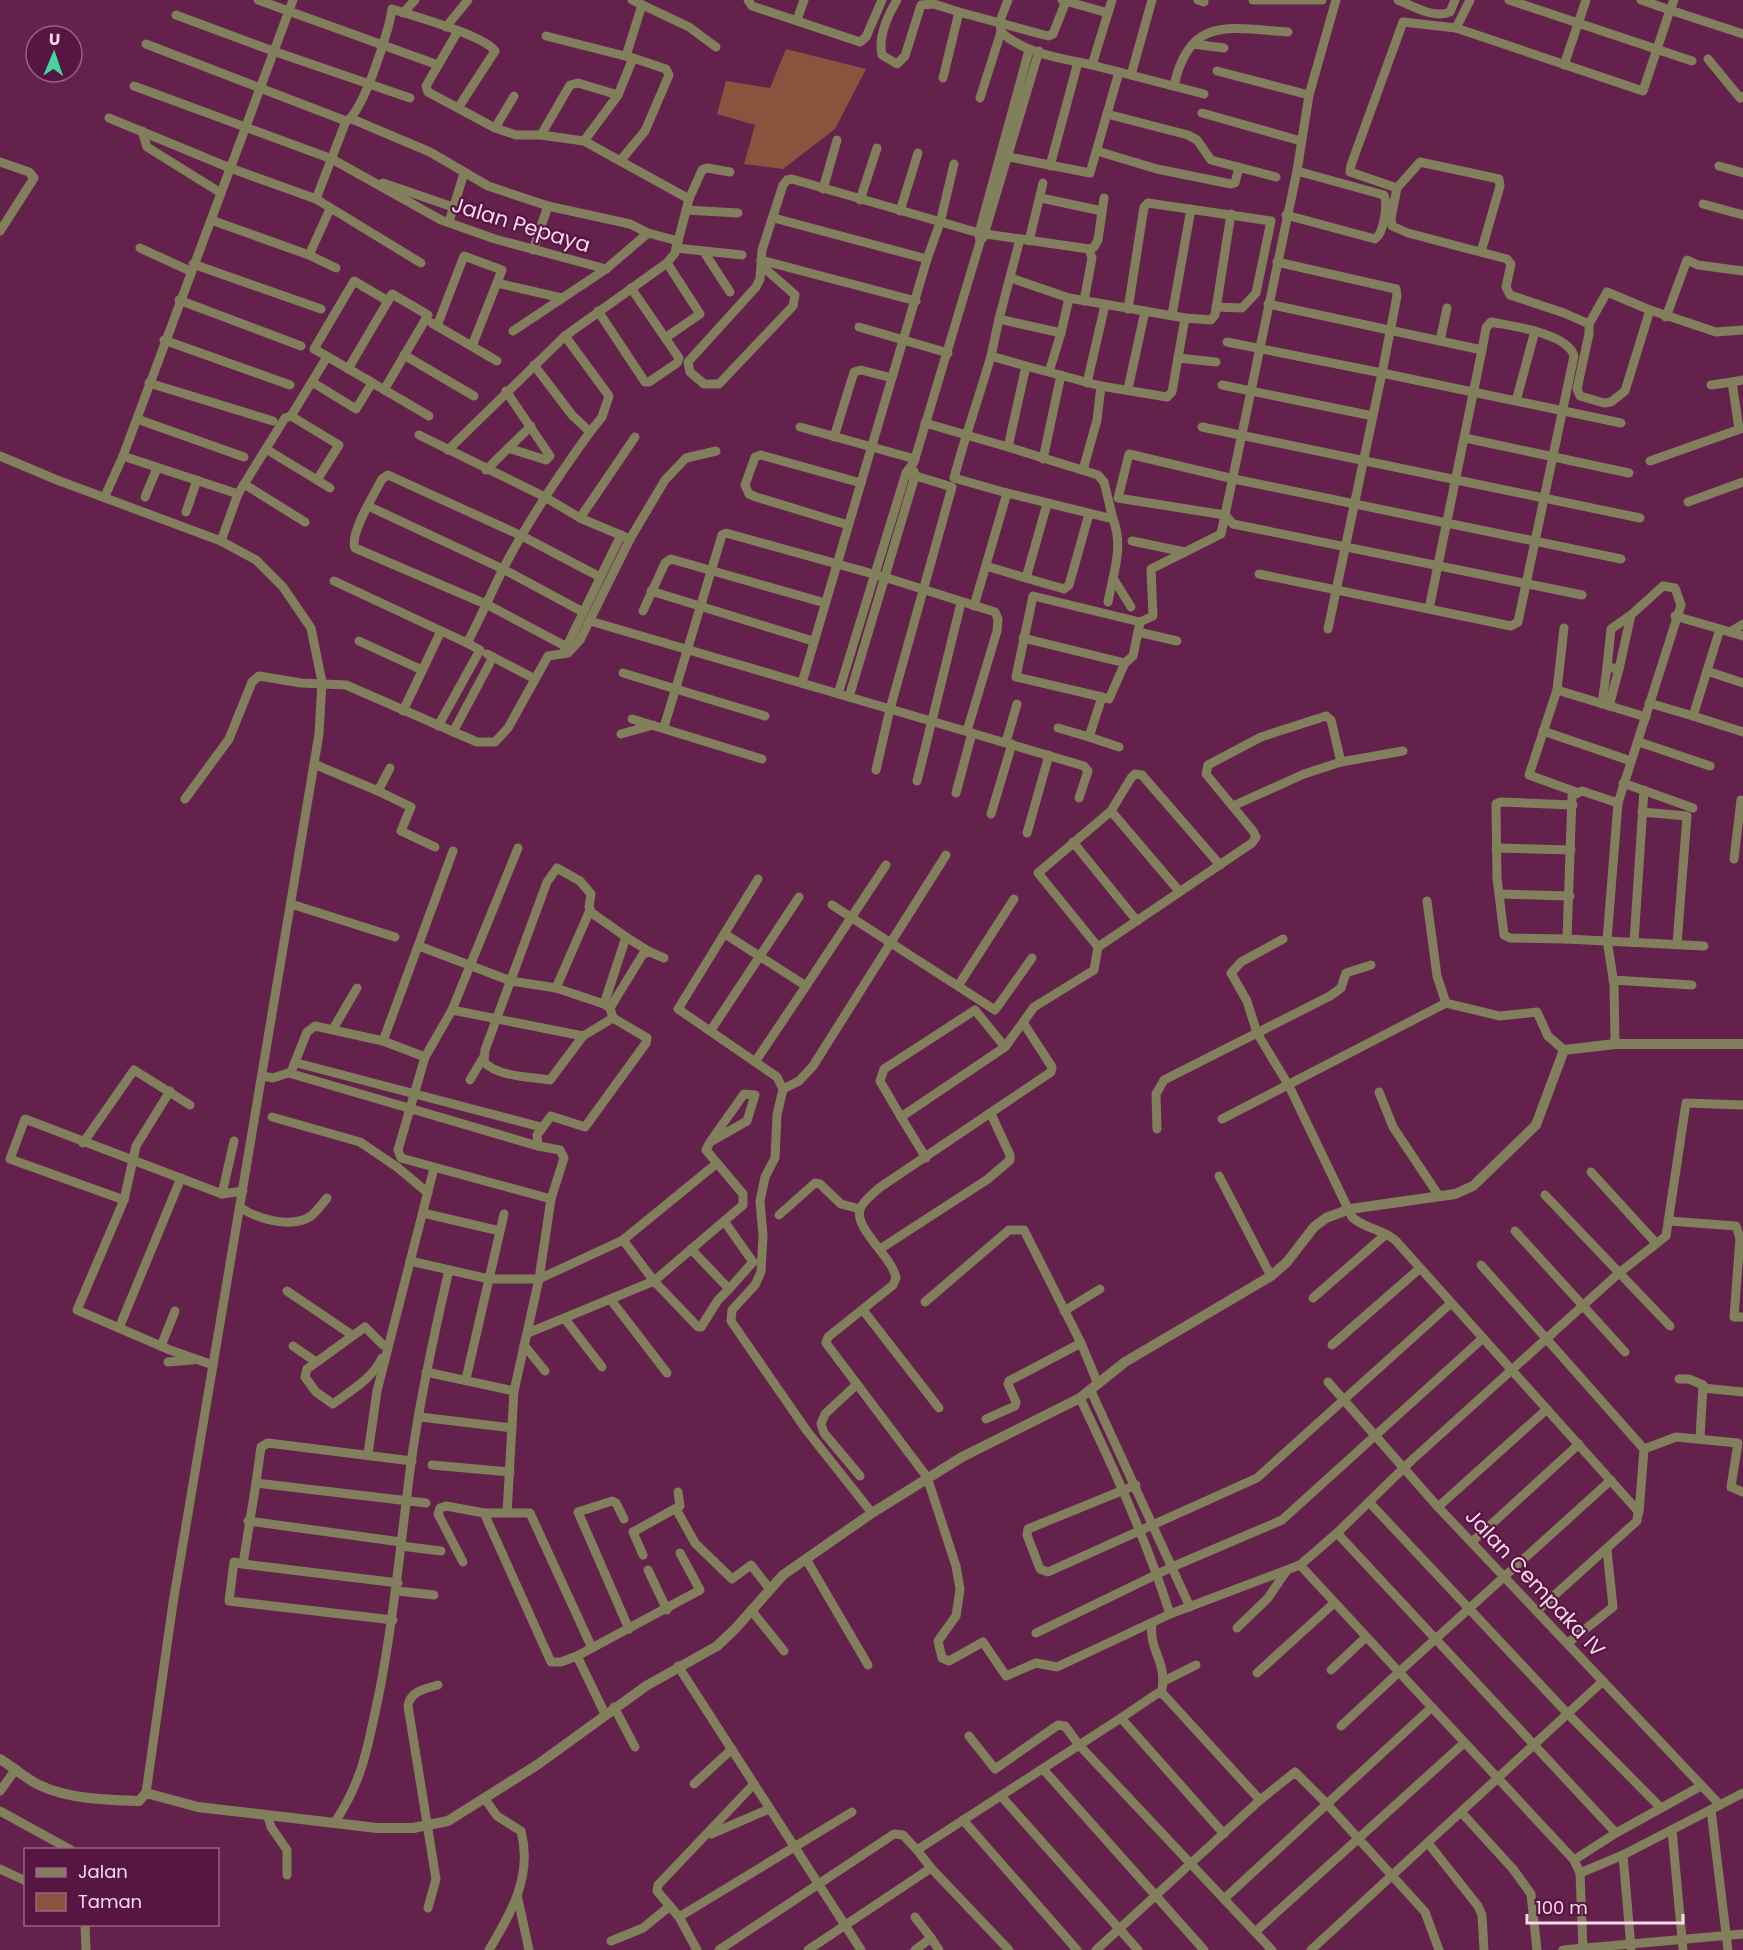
<svg xmlns="http://www.w3.org/2000/svg" width="1743" height="1950" font-family="Poppins,sans-serif">
<rect width="100%" height="100%" fill="#63214c"/>
<polygon fill="#88543e" points="786,49 866,69 835,129 783,169 744,164 755,125 717,114 726,81 770,88"/>
<g fill="none" stroke-linecap="round" stroke-linejoin="round">
<g stroke="#827f5d" stroke-width="9">
<polyline points="258,0 438,65"/>
<polyline points="632,0 689,27 716,47"/>
<polyline points="748,0 752,6 860,42 866,37 882,0"/>
<path d="M897,0C888,15 878,37 882,55L897,64L905,56L921,5L934,4L959,12"/>
<polyline points="1062,0 1108,13"/>
<polyline points="1198,0 1204,2"/>
<polyline points="1253,0 1322,0"/>
<polyline points="1336,0 1309,95 1297,171 1225,515 1233,524 1582,595"/>
<path d="M1398,0C1413,6 1434,19 1450,12L1455,0"/>
<polyline points="1470,0 1456,28 1403,22 1351,165 1350,172 1397,188 1391,218 1392,226 1408,233 1507,259 1511,264 1506,287 1510,295 1564,313 1589,324 1589,334 1577,389 1580,396 1604,403 1611,402 1625,391 1650,310 1716,332 1743,330"/>
<polyline points="1509,0 1692,61"/>
<polyline points="1674,0 1670,10 1743,34"/>
<polyline points="403,13 415,0"/>
<polyline points="176,15 273,51 410,98"/>
<polyline points="797,20 804,0"/>
<polyline points="446,27 468,0"/>
<polyline points="1456,28 1643,91 1670,10 1641,0"/>
<path d="M1001,32C1025,54 1061,58 1092,65L1112,0"/>
<polyline points="546,36 633,58 618,95 584,141"/>
<polyline points="146,44 346,121"/>
<polyline points="1193,44 1224,48"/>
<polyline points="626,56 642,5"/>
<polyline points="1708,59 1740,98 1743,96"/>
<polyline points="1092,65 1204,94"/>
<polyline points="1564,65 1586,0"/>
<polyline points="1217,71 1309,95"/>
<polyline points="1131,75 1152,0"/>
<polyline points="943,78 959,12 1048,36 1053,34 1066,1"/>
<polyline points="134,86 332,159 441,220 495,239 606,269"/>
<path d="M1174,86C1189,15 1230,28 1288,32"/>
<polyline points="980,98 1001,32 1000,21 1008,0"/>
<polyline points="1202,113 1301,141"/>
<polyline points="1107,114 1188,135 1197,140 1211,160 1276,177"/>
<path d="M109,118L230,168L316,199L346,121C362,116 390,28 392,9C413,16 484,35 495,51L458,108"/>
<polyline points="352,119 430,152 488,186 548,206 630,224 648,233 606,269 513,331"/>
<polyline points="495,128 514,96"/>
<polyline points="142,131 147,147 221,193"/>
<polyline points="541,135 570,85 578,83 618,95"/>
<polyline points="1097,151 1157,169 1231,184 1235,183 1239,167"/>
<polyline points="1004,156 1090,173 1119,72"/>
<polyline points="620,161 645,131 669,75 666,69 633,58"/>
<polyline points="0,162 29,172 34,178 0,231"/>
<polyline points="1050,166 1078,62"/>
<polyline points="1719,166 1743,173"/>
<polyline points="383,183 453,207"/>
<polyline points="1397,188 1420,162 1499,179 1500,186 1481,252"/>
<polyline points="823,189 837,140"/>
<polyline points="1041,198 1102,211"/>
<polyline points="316,199 421,263"/>
<polyline points="689,199 702,170 707,168 730,172"/>
<polyline points="860,200 877,148"/>
<polyline points="1703,204 1743,215"/>
<polyline points="686,210 738,213"/>
<polyline points="900,211 918,153"/>
<path d="M1286,215L1375,239C1384,233 1388,204 1384,195L1297,171"/>
<polyline points="774,218 927,259"/>
<polyline points="211,220 309,255 336,268"/>
<polyline points="449,222 464,173"/>
<polyline points="648,233 678,241"/>
<polyline points="983,238 1039,51"/>
<polyline points="1029,241 1043,183"/>
<polyline points="140,248 190,271"/>
<polyline points="676,248 742,255"/>
<polyline points="533,250 548,206"/>
<polyline points="704,252 730,292"/>
<polyline points="309,255 330,209"/>
<polyline points="761,260 916,301"/>
<polyline points="1277,262 1396,289 1397,296 1382,373 1621,423"/>
<polyline points="193,264 321,309"/>
<polyline points="762,266 795,295 793,306 719,384 704,384 690,372 688,362 756,287 760,279 762,250 783,185 787,180 792,179 979,233 1089,249 1094,247 1098,240 1104,198"/>
<polyline points="1011,278 1069,298"/>
<polyline points="497,283 562,298"/>
<polyline points="179,300 301,346"/>
<polyline points="1084,301 1092,258 1089,249"/>
<polyline points="1268,304 1482,350 1429,609"/>
<polyline points="1128,309 1144,207 1148,203 1271,221 1256,293 1242,308 1216,307"/>
<polyline points="598,311 645,382 649,382 677,363 679,358 631,288"/>
<polyline points="1172,315 1191,209"/>
<polyline points="1666,317 1687,260 1698,265 1743,271"/>
<polyline points="999,319 1020,239"/>
<polyline points="432,323 497,361"/>
<polyline points="1589,324 1607,292 1650,310"/>
<polyline points="437,326 464,256 502,270 472,346"/>
<polyline points="859,327 948,353"/>
<polyline points="665,338 700,314 667,263"/>
<polyline points="164,340 290,385"/>
<polyline points="1440,341 1447,308"/>
<polyline points="1227,342 1382,373 1328,629"/>
<polyline points="404,355 474,396"/>
<polyline points="991,356 999,319 1061,333 1069,298 1185,318 1211,320 1215,315 1231,214"/>
<polyline points="1178,358 1216,362"/>
<polyline points="534,365 572,415 590,432 602,417 609,396 565,336"/>
<polyline points="1026,366 1101,386 1167,397 1172,392 1185,318"/>
<path d="M348,369L388,301L354,281L314,349C353,371 391,394 429,416"/>
<polyline points="1049,372 1061,333"/>
<polyline points="312,382 356,409 372,383"/>
<polyline points="149,383 273,421"/>
<polyline points="1087,383 1105,305"/>
<polyline points="1222,385 1373,416"/>
<polyline points="1711,385 1732,382"/>
<polyline points="1128,389 1145,311"/>
<polyline points="384,390 428,315 392,294 388,301"/>
<polyline points="506,391 550,456 546,460 508,448"/>
<polyline points="1516,401 1535,331"/>
<polyline points="137,419 244,457"/>
<path d="M925,423L1008,447L1026,366L991,356C979,397 965,437 954,478L1007,493"/>
<polyline points="800,427 915,459"/>
<polyline points="1202,427 1640,518"/>
<polyline points="1739,429 1732,382 1743,380"/>
<polyline points="419,435 545,497 580,518 630,539"/>
<polyline points="834,437 854,372 861,370 892,378"/>
<polyline points="1465,438 1629,473"/>
<polyline points="1008,447 1098,475 1104,482 1113,519"/>
<polyline points="266,449 317,480 339,445 291,416"/>
<polyline points="448,450 565,336 667,263 675,253 689,199 584,141 541,135 516,135 495,128 428,92 426,86 458,31"/>
<polyline points="0,456 57,480 221,541 256,560 283,587 311,628 322,682 319,734 173,1603 146,1793"/>
<polyline points="123,456 238,494 221,541"/>
<polyline points="1043,459 1061,375"/>
<polyline points="1650,461 1743,428"/>
<polyline points="486,470 531,426"/>
<polyline points="1083,470 1097,420 1101,386"/>
<polyline points="906,473 952,487 890,709 1084,766 1088,771 1079,798"/>
<polyline points="317,480 330,488"/>
<polyline points="244,484 305,522"/>
<polyline points="238,494 285,418 291,416 327,357"/>
<polyline points="105,496 123,456 293,0"/>
<polyline points="145,497 157,468"/>
<polyline points="1688,502 1743,482"/>
<polyline points="1047,504 1026,578 1064,589 1069,585 1089,514"/>
<polyline points="368,506 503,569 583,612"/>
<polyline points="186,512 197,480"/>
<polyline points="580,518 635,437"/>
<polyline points="848,525 756,497 749,494 745,485 755,457 761,455 861,483"/>
<polyline points="1132,541 1185,552"/>
<polyline points="986,566 1026,578"/>
<path d="M1259,574L1511,626L1518,622L1574,356C1568,333 1511,326 1491,322L1486,328L1482,350"/>
<polyline points="1113,578 1131,607"/>
<polyline points="334,581 467,643"/>
<polyline points="651,591 813,641"/>
<path d="M974,606L1007,493L1113,519C1124,547 1113,574 1108,602"/>
<polyline points="643,611 665,563 671,559 825,603"/>
<polyline points="1631,615 1619,669 1607,667 1611,629 1631,615 1663,586 1675,588 1681,605 1618,803 1582,791 1572,796 1567,939 1704,946"/>
<polyline points="1675,616 1720,629"/>
<polyline points="590,621 890,709 876,770"/>
<polyline points="1564,628 1557,690 1529,775 1576,792"/>
<polyline points="1138,632 1177,641"/>
<polyline points="1730,632 1743,624"/>
<polyline points="1023,638 1125,663"/>
<polyline points="359,641 422,670"/>
<path d="M567,647L488,605L355,548C349,534 375,493 382,479L388,475L522,536L600,577"/>
<polyline points="564,652 621,535"/>
<polyline points="487,654 535,679"/>
<polyline points="1707,671 1743,683"/>
<polyline points="623,673 765,716"/>
<polyline points="802,683 927,259 940,223 954,164"/>
<polyline points="1557,690 1646,717"/>
<polyline points="838,694 906,473 914,462 980,242 979,233 1029,50"/>
<polyline points="849,697 915,476 914,471"/>
<polyline points="1102,697 1016,677 1033,596 1140,622"/>
<polyline points="1649,703 1693,716 1720,629 1743,636"/>
<polyline points="1602,704 1607,667"/>
<polyline points="1609,706 1619,669"/>
<polyline points="403,711 441,631"/>
<polyline points="1693,716 1743,732"/>
<polyline points="632,719 762,759"/>
<path d="M438,726L480,650L467,643C480,619 491,593 503,569C528,521 558,476 590,432"/>
<polyline points="664,727 722,535 726,533 884,577 995,612 998,619 997,631 967,731"/>
<polyline points="1058,728 1089,737 1102,697 1109,699 1125,663 1133,656 1140,622 1153,616 1151,569 1221,534 1225,515 1118,498 1129,454 1234,479 1621,559"/>
<polyline points="1543,731 1631,761"/>
<polyline points="453,732 493,657"/>
<polyline points="621,734 653,725"/>
<polyline points="1089,737 1119,747"/>
<polyline points="1006,742 1017,704"/>
<polyline points="1639,742 1710,766"/>
<polyline points="314,764 378,791 390,768"/>
<polyline points="917,781 961,603"/>
<polyline points="1623,783 1693,808"/>
<polyline points="378,791 411,807 401,831 435,847"/>
<polyline points="956,793 972,733"/>
<polyline points="185,799 229,739 252,682 259,676 301,683 346,685 477,742 495,742 508,728 548,656 568,653 580,640 630,539 665,480 686,458 716,451"/>
<polyline points="1233,806 1304,774 1341,762"/>
<polyline points="1111,811 1131,778 1135,774 1142,775 1220,865"/>
<polyline points="1642,812 1687,816 1677,944"/>
<polyline points="991,814 1012,744"/>
<polyline points="1027,833 1049,755"/>
<polyline points="1073,842 1137,921"/>
<polyline points="1496,848 1571,850"/>
<polyline points="453,851 383,1041 425,1057 398,1150 401,1158 551,1199"/>
<polyline points="1734,859 1741,800"/>
<polyline points="758,879 678,1009 777,1077 783,1089 777,1115 775,1158 765,1177 760,1201 763,1236 761,1272 755,1285 732,1310 731,1321 807,1431 872,1513"/>
<polyline points="1500,894 1570,896"/>
<polyline points="1427,901 1437,976 1446,1003 1500,1016 1537,1012 1548,1036 1564,1050"/>
<polyline points="291,904 395,937"/>
<polyline points="832,905 995,1010 1032,958"/>
<polyline points="725,934 806,986 755,1062"/>
<polyline points="626,937 650,952"/>
<path d="M1283,939L1241,962L1231,973L1247,1001L1257,1033L1289,1086L1352,1217C1364,1229 1384,1229 1396,1241L1638,1511L1637,1521L1538,1610"/>
<polyline points="1567,939 1510,938 1504,935 1497,878 1496,804 1500,802 1573,805"/>
<polyline points="1634,942 1644,790"/>
<polyline points="419,946 511,981 556,988 604,1004 610,1008 613,1018"/>
<polyline points="1098,947 1038,873 1111,811 1179,891"/>
<polyline points="1613,980 1692,985"/>
<polyline points="806,986 886,865"/>
<polyline points="958,986 1014,899"/>
<polyline points="556,988 590,910"/>
<polyline points="610,1008 643,954 650,952 664,958"/>
<polyline points="452,1010 583,1036 613,1018 647,1038 646,1043 585,1127 551,1116 537,1135 538,1146"/>
<path d="M1024,1024L1052,1067L1051,1072L879,1188C873,1194 863,1201 860,1209C854,1229 892,1256 896,1278L893,1285L828,1337L826,1343L927,1477L956,1566L960,1589L956,1616L938,1641L942,1658L949,1661L983,1642L1006,1676L1036,1663L1057,1667L1170,1614L1300,1565L1337,1533L1412,1460L1619,1273L1666,1236L1686,1103L1743,1105"/>
<polyline points="333,1029 357,988"/>
<polyline points="711,1030 799,897"/>
<path d="M583,1036L550,1080C531,1077 498,1077 484,1062L485,1050L547,882L557,868L580,881L591,894L589,907L592,913L626,937L604,1004"/>
<polyline points="1615,1044 1614,984 1607,940 1618,803"/>
<polyline points="1005,1047 975,1010 884,1069 880,1081 901,1117 1005,1047 1034,1007 1094,970 1098,947 1252,843 1256,837 1253,831 1206,774 1208,765 1261,737 1326,716 1331,720 1341,762 1403,751"/>
<polyline points="425,1057 452,1010 518,848"/>
<polyline points="297,1063 541,1127"/>
<polyline points="289,1073 538,1146 560,1150 564,1158 551,1199 539,1279 514,1391 507,1513"/>
<polyline points="263,1076 273,1078 291,1072 307,1032 315,1026 383,1041"/>
<polyline points="470,1080 483,1058"/>
<polyline points="783,1089 799,1081 813,1066 946,855"/>
<polyline points="170,1091 136,1146 124,1200 77,1310 170,1350 213,1365"/>
<polyline points="1379,1092 1393,1127 1439,1196"/>
<polyline points="272,1117 360,1142 397,1167 428,1193"/>
<polyline points="901,1117 926,1158"/>
<polyline points="1222,1119 1446,1003"/>
<polyline points="1157,1129 1156,1094 1164,1080 1330,996 1341,988 1346,973 1371,965"/>
<polyline points="83,1143 134,1070 190,1105"/>
<polyline points="1591,1172 1655,1242"/>
<polyline points="1219,1176 1271,1276"/>
<polyline points="222,1194 234,1141"/>
<polyline points="1545,1195 1670,1326"/>
<polyline points="124,1200 10,1159 25,1119 222,1194 243,1191"/>
<path d="M240,1207C256,1219 292,1229 311,1216C317,1211 322,1204 327,1198"/>
<polyline points="423,1213 500,1231"/>
<polyline points="779,1215 815,1183 820,1184 841,1204 860,1209"/>
<polyline points="1669,1221 1736,1226 1740,1238 1743,1239"/>
<polyline points="1515,1231 1625,1352"/>
<polyline points="1740,1238 1734,1317 1743,1317"/>
<polyline points="623,1240 654,1281 698,1327 701,1327 718,1300 729,1289"/>
<polyline points="691,1249 729,1289 753,1262 724,1221"/>
<polyline points="880,1249 988,1179 1010,1160 1010,1155 991,1114"/>
<polyline points="410,1261 489,1279 539,1279 623,1240 716,1164"/>
<polyline points="1481,1265 1644,1449"/>
<polyline points="287,1291 352,1335"/>
<polyline points="1313,1298 1385,1235"/>
<polyline points="611,1300 667,1373"/>
<polyline points="925,1302 1009,1230 1024,1230 1081,1343 1098,1384"/>
<polyline points="863,1310 939,1408"/>
<polyline points="1064,1311 1100,1289"/>
<polyline points="565,1319 602,1367"/>
<polyline points="119,1328 181,1178"/>
<polyline points="528,1333 654,1281 743,1205 743,1194 706,1150 710,1142 744,1094 755,1095 747,1121 710,1142"/>
<polyline points="524,1345 545,1371"/>
<polyline points="1332,1345 1419,1269"/>
<polyline points="161,1346 175,1311"/>
<polyline points="293,1346 316,1362"/>
<path d="M382,1358C373,1378 350,1391 333,1404L316,1392L305,1377L307,1369L365,1327L383,1345L387,1346"/>
<polyline points="168,1362 193,1360"/>
<polyline points="426,1372 514,1391"/>
<polyline points="466,1379 504,1214"/>
<polyline points="1679,1379 1689,1379 1703,1385 1700,1438"/>
<polyline points="1328,1382 1438,1507 1720,1805"/>
<polyline points="855,1386 825,1414 821,1424 824,1433 860,1476"/>
<polyline points="1703,1388 1743,1392"/>
<polyline points="1091,1391 1190,1607"/>
<path d="M1080,1398C1114,1469 1146,1539 1170,1614"/>
<polyline points="420,1417 512,1428"/>
<polyline points="986,1419 1015,1406 1016,1402 1008,1384 1009,1381 1081,1343"/>
<polyline points="368,1454 377,1391 434,1168"/>
<polyline points="412,1461 268,1443 261,1447 256,1483 426,1503"/>
<polyline points="432,1465 510,1472"/>
<polyline points="256,1483 243,1564 234,1562 229,1601 393,1620"/>
<polyline points="1136,1485 1028,1529 1027,1535 1040,1569 1048,1572 1257,1478 1450,1304"/>
<polyline points="1369,1502 1567,1713 1661,1808"/>
<polyline points="1438,1507 1547,1409"/>
<polyline points="676,1509 695,1543 732,1579 751,1565 769,1588"/>
<polyline points="1639,1513 1644,1449 1676,1437 1738,1443 1731,1487 1743,1492"/>
<polyline points="624,1519 616,1503 612,1501 578,1512 629,1629"/>
<polyline points="248,1521 401,1542"/>
<polyline points="1337,1533 1616,1833 1574,1860"/>
<polyline points="1473,1541 1579,1444"/>
<polyline points="401,1546 441,1551"/>
<polyline points="643,1555 633,1532 680,1506 678,1492"/>
<polyline points="806,1559 868,1665"/>
<polyline points="463,1562 438,1514 440,1508 446,1506 484,1513"/>
<polyline points="243,1564 398,1583"/>
<polyline points="1300,1565 1399,1672 1611,1480"/>
<polyline points="648,1570 667,1610"/>
<polyline points="397,1591 434,1595"/>
<polyline points="751,1610 784,1651"/>
<path d="M1152,1623C1148,1652 1169,1661 1161,1694"/>
<polyline points="1237,1628 1268,1598 1287,1570"/>
<polyline points="1036,1633 1172,1567 1282,1520 1483,1338"/>
<polyline points="1568,1643 1613,1607 1607,1550"/>
<polyline points="577,1656 561,1662 551,1662 484,1513 530,1513 592,1648"/>
<polyline points="678,1666 861,1950"/>
<polyline points="1331,1670 1365,1638"/>
<polyline points="1257,1673 1333,1604"/>
<polyline points="1164,1681 1196,1665"/>
<polyline points="614,1707 635,1747"/>
<polyline points="605,1714 577,1656 700,1590 680,1553"/>
<polyline points="1121,1718 1224,1834"/>
<polyline points="1341,1726 1399,1672 1574,1860 1580,1873 1623,1855 1743,1793"/>
<polyline points="969,1736 995,1769 1058,1725 1065,1726 1079,1745 1272,1950"/>
<polyline points="1043,1769 1204,1950"/>
<polyline points="694,1784 732,1749"/>
<polyline points="754,1784 658,1885 657,1891 679,1917 852,1812"/>
<polyline points="0,1791 16,1769"/>
<polyline points="1001,1796 1138,1950"/>
<path d="M485,1799L497,1816L521,1831C533,1876 511,1913 489,1950"/>
<polyline points="1711,1810 1728,1950"/>
<polyline points="0,1811 71,1850"/>
<polyline points="1461,1812 1513,1869 1531,1894 1537,1950"/>
<polyline points="268,1817 271,1827 287,1850 287,1875"/>
<polyline points="963,1820 1077,1950"/>
<path d="M335,1822C364,1778 368,1744 379,1694C394,1617 401,1540 411,1463C420,1398 434,1334 449,1270"/>
<polyline points="1672,1830 1683,1950"/>
<polyline points="1616,1833 1701,1786"/>
<polyline points="711,1834 769,1809"/>
<polyline points="1428,1843 1478,1906 1482,1915 1484,1950"/>
<polyline points="1623,1855 1631,1948"/>
<polyline points="0,1869 26,1881"/>
<polyline points="1580,1873 1583,1950"/>
<polyline points="518,1899 529,1950"/>
<polyline points="1224,1899 1432,1707"/>
<path d="M428,1908L436,1879L408,1706C410,1691 425,1689 438,1685"/>
<polyline points="679,1917 697,1950"/>
<polyline points="915,1917 931,1938"/>
<polyline points="85,1924 86,1950"/>
<polyline points="1255,1932 1464,1743"/>
<polyline points="611,1941 643,1928 670,1906"/>
<polyline points="719,1950 894,1834 903,1835 917,1850"/>
<polyline points="808,1950 931,1868"/>
<polyline points="915,1950 931,1938 939,1950"/>
<polyline points="1009,1950 931,1868 917,1850 1121,1718 1158,1693 1164,1695 1260,1800"/>
<polyline points="1096,1950 1260,1800 1295,1772 1327,1804 1425,1912 1439,1950"/>
<polyline points="1311,1950 1603,1681"/>
<polyline points="1563,1950 1743,1934"/>
</g>
<path stroke="#827f5d" stroke-width="10" d="M0,1759C13,1767 25,1778 39,1785C68,1799 107,1800 139,1801L146,1793L198,1807L377,1828H413L448,1821L537,1765L646,1686L717,1646L735,1629L783,1575L872,1513L962,1457L1080,1398L1125,1362L1271,1276L1287,1262L1314,1227L1326,1218L1350,1209L1455,1194L1473,1186L1536,1125L1564,1050L1615,1044H1743"/>
</g>
<g text-anchor="middle" stroke-width="4.5" stroke-linejoin="round" paint-order="stroke">
<g font-size="21" fill="#fbd9ec" stroke="#571541">
<text transform="translate(521 225) rotate(17)" y="7">Jalan Pepaya</text>
<text transform="translate(1535 1583) rotate(47)" y="7">Jalan Cempaka IV</text>
</g>
</g>
<rect x="24" y="1848" width="195" height="78" fill="#571541" stroke="#996385" stroke-width="1.5"/>
<rect x="36" y="1868" width="30" height="9" fill="#827f5d" stroke="#996385" stroke-width="1.5"/>
<text x="78" y="1878" font-size="18" fill="#fbd9ec">Jalan</text>
<rect x="36" y="1893" width="30" height="18" fill="#88543e" stroke="#996385" stroke-width="1.5"/>
<text x="78" y="1908" font-size="18" fill="#fbd9ec">Taman</text>
<g transform="translate(54 54) rotate(2)"><circle r="28" fill="#571541" stroke="#996385" stroke-width="1.5"/>
<path d="M0-4.5L10 22L0 15L-10 22Z" fill="#46d49e"/>
<text y="-9" font-size="16" font-weight="bold" text-anchor="middle" fill="#fbd9ec">U</text>
</g>
<path d="M1527 1914v9h156v-9" fill="none" stroke="#fbd9ec" stroke-width="3"/>
<text x="1536" y="1914" font-size="18" fill="#fbd9ec" stroke="#571541" stroke-width="4.5" paint-order="stroke">100 m</text>
</svg>
